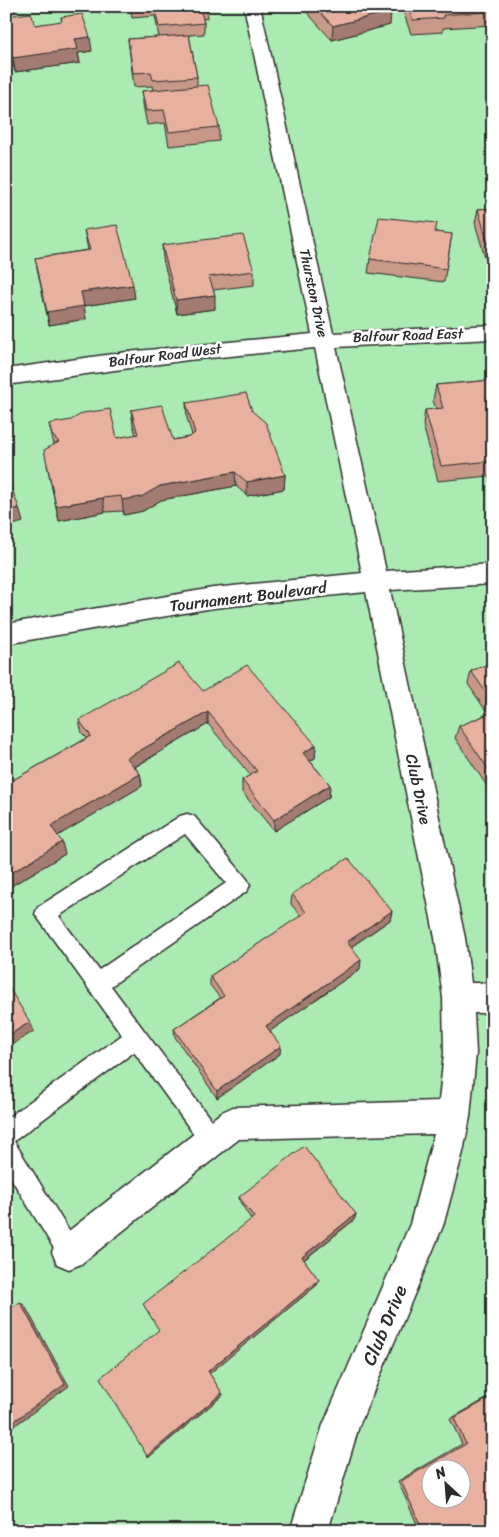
<svg xmlns="http://www.w3.org/2000/svg" width="499" height="1537" font-family="Sriracha,sans-serif">
<rect width="100%" height="100%" fill="#fff"/>
<filter id="ink" filterUnits="userSpaceOnUse"><feTurbulence type="fractalNoise" baseFrequency=".02" numOctaves="2"/><feDisplacementMap in="SourceGraphic" scale="10" xChannelSelector="R" yChannelSelector="G"/><feConvolveMatrix kernelMatrix="1 2 1 2 8 2 1 2 1" color-interpolation-filters="sRGB"/></filter>
<g filter="url(#ink)">
<path fill="#abebb3" stroke="#6b8b6f" fill-rule="evenodd" d="M6,6H493V1531H6ZM432,1470H462V1500H432Z"/>
<g fill="none" stroke-linecap="round" stroke-linejoin="round">
<g stroke="#2b2b2b" stroke-width="3">
<path id="service" d="M187,814L194,816L247,879L250,885L247,891L111,986L220,1132L223,1140L220,1148L212,1151L204,1148L134,1052L14,1141L77,1244L81,1252L77,1260L69,1264L61,1260L6,1170V1119L122,1035L35,914L38,907L180,816ZM185,834L226,883L99,970L59,916Z"/>
</g>
<g stroke="#2b2b2b" stroke-width="3">
<g id="minor">
<polygon points="6,6 16,6 14,10 6,12"/>
<polygon points="244,6 260,6 333,333 493,325 493,339 336,347 386,571 493,564 493,584 390,590 465,938 471,983 493,983 493,1013 474,1013 476,1053 470,1117 463,1152 443,1226 359,1426 328,1531 290,1531 323,1425 410,1224 434,1134 239,1139 81,1264 69,1269 57,1264 52,1252 57,1240 222,1112 233,1107 439,1101 444,1053 443,998 435,938 366,592 213,608 6,644 6,624 213,588 362,573 315,348 188,360 6,385 6,369 127,352 312,334"/>
</g>
</g>
<use href="#service" fill="#fff" fill-rule="evenodd"/>
<use href="#minor" fill="#fff" fill-rule="evenodd"/>
</g>
<g fill="#c89889" stroke="#2b2b2b">
<polygon points="130,6 206,6 207,18 203,19 204,23 204,34 189,35 197,77 197,86 219,127 219,141 169,146 165,123 147,125 143,104 142,91 153,90 152,86 134,87 128,39 159,37 155,16 132,18"/>
<polygon points="301,6 386,6 390,25 332,40"/>
<polygon points="401,6 492,6 493,9 493,18 492,25 443,28 443,32 411,34"/>
<polygon points="6,16 35,25 62,22 61,17 92,51 78,53 80,63 15,72 6,41"/>
<polygon points="493,208 493,285 475,223 478,209"/>
<polygon points="84,230 135,298 84,306 86,319 49,325 35,258 88,250"/>
<polygon points="435,232 452,234 444,282 368,273 370,259"/>
<polygon points="162,245 254,271 254,285 213,290 215,309 177,314 163,259"/>
<polygon points="493,380 493,483 491,483 489,476 438,481 423,425 425,410 436,409 433,400 436,385"/>
<polygon points="186,403 252,411 285,475 284,489 247,496 236,486 161,500 143,511 124,515 123,511 105,512 59,521 47,465 54,445 49,424 117,438 136,435 133,425 131,410 173,440 189,437 192,435 187,418"/>
<polygon points="493,662 493,795 455,738 459,726 488,714 468,684 471,671"/>
<polygon points="203,691 316,745 315,758 310,761 330,785 329,797 274,831 242,792 242,780 250,775 208,724 135,767 140,774 142,786 57,836 65,854 6,889 6,784 87,738 82,733 79,720"/>
<polygon points="292,894 392,911 390,920 351,947 360,969 270,1031 280,1054 217,1098 175,1037 174,1029 220,998 210,985 210,976 301,916 291,904"/>
<polygon points="239,1197 356,1214 354,1220 304,1260 319,1280 317,1285 209,1373 223,1395 150,1456 147,1456 251,1219 240,1202"/>
<polygon points="493,1395 493,1531 420,1531 398,1481 462,1444 450,1419"/>
</g>
<g fill="#a27c6f" stroke="#2b2b2b">
<polygon points="391,11 390,25 332,40 333,26"/>
<polygon points="90,37 92,51 78,53 80,63 15,72 13,58 75,39"/>
<polygon points="133,285 135,298 84,306 86,319 49,325 47,312 81,292"/>
<polygon points="215,295 215,309 177,314 176,300"/>
<polygon points="235,472 236,486 161,500 143,511 124,515 122,500 160,486"/>
<polygon points="285,475 284,489 247,496 247,482"/>
<polygon points="103,498 105,512 59,521 56,506"/>
<polygon points="19,508 23,522 6,527 6,511"/>
<polygon points="208,712 208,724 129,770 127,758"/>
<polygon points="316,745 315,758 302,766 303,753"/>
<polygon points="140,774 142,786 54,838 51,826"/>
<polygon points="330,785 329,797 274,831 274,820"/>
<polygon points="62,842 65,854 6,889 6,876"/>
<polygon points="392,911 390,920 345,951 347,942"/>
<polygon points="361,960 360,969 266,1034 266,1026"/>
<polygon points="30,1022 34,1031 6,1049 6,1037"/>
<polygon points="281,1046 280,1054 217,1098 217,1091"/>
<polygon points="356,1214 354,1220 301,1262 302,1257"/>
<polygon points="319,1280 317,1285 209,1374 208,1371"/>
<polygon points="6,1302 13,1315 7,1311 6,1309"/>
<polygon points="20,1302 25,1306 69,1386 6,1432"/>
<polygon points="222,1393 223,1395 150,1456 147,1456"/>
</g>
<g fill="#e8b19f" stroke="#2b2b2b" fill-rule="evenodd">
<polygon points="131,6 150,6 131,8"/>
<polygon points="154,6 206,6 207,8 200,8 204,23 159,27"/>
<polygon points="314,6 386,6 391,11 333,26"/>
<polygon points="407,6 492,6 493,11 443,15 444,18 413,20"/>
<polygon points="31,13 35,25 62,21 61,17 82,14 90,37 75,39 78,49 13,58 6,35 6,16"/>
<polygon points="189,35 197,77 153,80 151,72 133,73 128,39"/>
<polygon points="208,85 219,127 169,132 164,110 146,111 142,91"/>
<polygon points="493,208 493,261 478,209"/>
<polygon points="379,217 437,223 435,232 452,234 446,269 370,259"/>
<polygon points="117,225 133,285 81,292 84,306 47,312 35,258 90,250 84,230"/>
<polygon points="243,235 254,271 209,277 215,295 176,300 162,245"/>
<polygon points="493,380 493,462 492,461 441,466 425,410 443,408 436,385"/>
<polygon points="246,393 252,411 266,423 285,475 247,482 235,472 160,486 141,497 122,500 121,496 103,498 56,506 44,450 59,442 52,435 49,424 71,420 83,413 110,409 117,438 138,434 131,410 162,405 173,440 189,437 195,433 186,403"/>
<polygon points="6,473 19,508 6,511"/>
<polygon points="493,662 493,702 471,671"/>
<polygon points="179,663 203,691 247,665 316,745 303,753 330,785 274,820 242,780 257,771 208,712 127,758 140,774 51,826 62,842 6,876 6,806 9,805 6,801 6,784 91,736 79,720"/>
<polygon points="493,712 493,776 459,726"/>
<polygon points="348,858 392,911 347,942 361,960 266,1026 281,1046 217,1091 174,1029 224,996 210,976 306,912 292,894"/>
<polygon points="6,983 30,1022 6,1037"/>
<polygon points="304,1146 356,1214 302,1257 319,1280 208,1371 222,1393 147,1456 100,1378 159,1330 143,1304 254,1217 239,1197"/>
<polygon points="20,1302 65,1384 6,1427 6,1309 7,1311"/>
<path d="M493,1396V1531H423L401,1481L466,1444L454,1418ZM432,1470H462V1500H432Z"/>
</g>
</g>
<g text-anchor="middle" stroke-width="5" stroke-linejoin="round" paint-order="stroke">
<g font-size="14" fill="#2b2b2b" stroke="#fff">
<text transform="translate(314 293) rotate(78)" y="5">Thurston Drive</text>
<text transform="translate(408 335) rotate(-2)" y="5">Balfour Road East</text>
<text transform="translate(165 355) rotate(-7)" y="5">Balfour Road West</text>
</g>
<g font-size="16" fill="#2b2b2b" stroke="#fff">
<text transform="translate(248 596) rotate(-7)" y="6">Tournament Boulevard</text>
<text transform="translate(419 789) rotate(78)" y="6">Club Drive</text>
</g>
<g font-size="19" fill="#2b2b2b" stroke="#fff">
<text transform="translate(384 1325) rotate(-67)" y="7">Club Drive</text>
</g>
</g>
<rect width="499" height="1537" fill="none" stroke="#fff" stroke-width="25"/>
<rect x="12" y="12" width="474" height="1512" fill="none" stroke="#2b2b2b" stroke-width="2" filter="url(#ink)"/>
<g transform="translate(446 1484) rotate(334)"><circle r="24" fill="#ffffff" stroke="#aaaaaa"/>
<path d="M0-4L9 19L0 12L-9 19Z" fill="#2b2b2b"/>
<text y="-8" font-size="14" font-weight="bold" text-anchor="middle" fill="#2b2b2b">N</text>
</g>
</svg>
